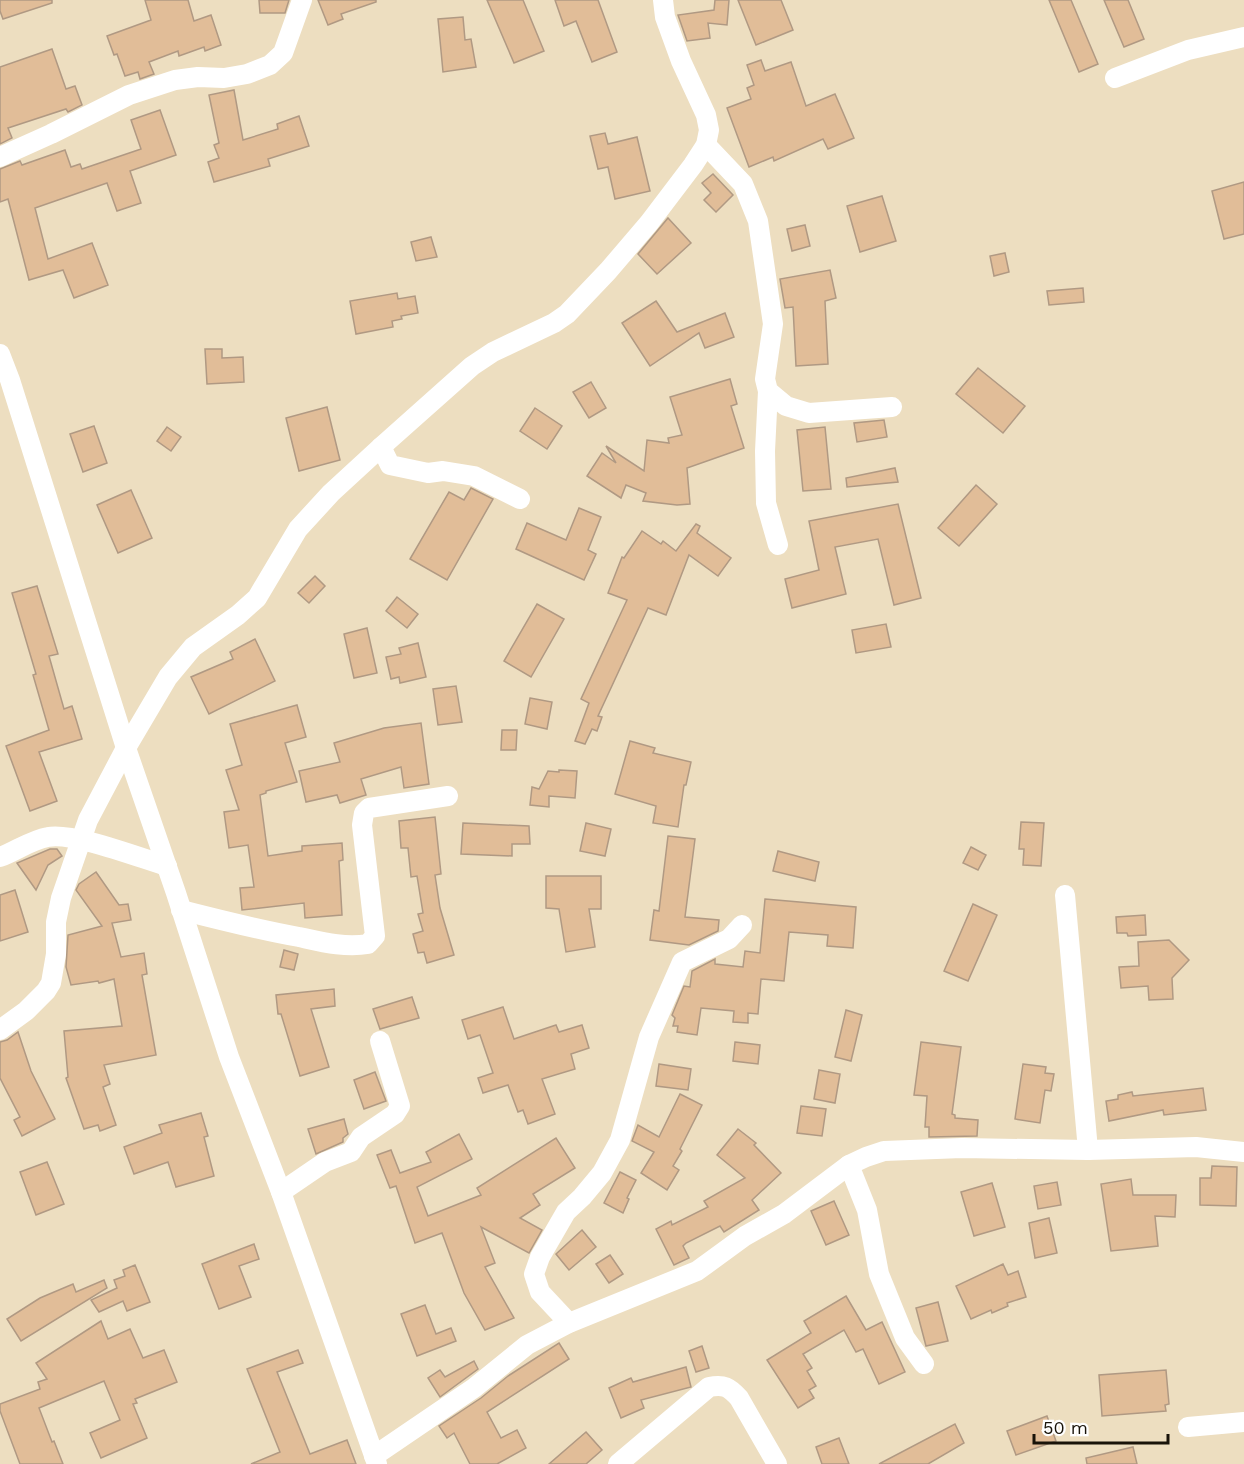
<svg xmlns="http://www.w3.org/2000/svg" width="1244" height="1464" font-family="'Work Sans',sans-serif">
<rect width="100%" height="100%" fill="#eddec0"/>
<g fill="#e1bd98" stroke="#b09983" stroke-width="1.5">
<polygon points="0,0 52,0 52,3 3,19 0,11"/>
<polygon points="145,0 188,0 194,21 211,15 221,45 205,51 204,47 179,56 178,51 149,62 154,74 140,79 138,72 125,76 117,54 114,55 107,36 151,20"/>
<polygon points="259,0 289,0 285,13 260,13"/>
<polygon points="318,0 376,0 376,2 341,14 343,19 328,25"/>
<polygon points="487,0 523,0 544,51 514,63"/>
<polygon points="555,0 598,0 617,52 592,62 576,21 564,26"/>
<polygon points="715,0 729,0 727,25 708,23 710,38 687,41 678,15 714,10"/>
<polygon points="738,0 781,0 793,30 756,45"/>
<polygon points="1049,0 1071,0 1098,64 1079,72"/>
<polygon points="1104,0 1128,0 1144,39 1124,47"/>
<polygon points="463,17 465,40 471,39 476,67 443,72 438,19"/>
<polygon points="52,49 66,89 75,86 82,105 68,112 66,109 8,128 12,138 0,144 0,67"/>
<polygon points="761,60 765,71 791,62 806,106 835,94 854,138 828,149 823,139 774,161 773,157 749,167 727,108 751,99 747,88 754,85 747,65"/>
<polygon points="234,90 243,140 278,129 277,124 299,116 309,146 268,159 270,166 214,182 208,162 219,158 214,145 219,143 209,95"/>
<polygon points="160,110 176,155 130,171 141,203 117,211 107,183 35,208 48,259 92,243 108,285 74,298 63,270 29,280 8,199 0,202 0,169 20,161 22,165 65,150 71,167 80,164 82,169 141,149 131,120"/>
<polygon points="605,133 608,144 637,137 650,191 615,199 608,167 598,169 590,136"/>
<polygon points="713,174 733,195 716,212 704,200 711,193 702,183"/>
<polygon points="1244,182 1244,234 1224,239 1212,191"/>
<polygon points="882,196 896,241 860,252 847,206"/>
<polygon points="668,218 691,243 657,274 638,254"/>
<polygon points="805,225 810,246 792,251 787,229"/>
<polygon points="431,237 437,257 416,261 411,242"/>
<polygon points="1005,253 1009,272 994,276 990,256"/>
<polygon points="830,270 836,298 825,301 828,364 796,366 793,307 785,308 780,279"/>
<polygon points="1083,288 1084,302 1049,305 1047,291"/>
<polygon points="397,293 398,299 415,296 418,313 401,316 402,319 392,321 393,327 356,334 350,301"/>
<polygon points="656,301 677,332 725,313 734,337 705,348 699,333 650,366 622,323"/>
<polygon points="205,349 222,349 222,358 243,357 244,382 207,384"/>
<polygon points="978,368 1025,406 1003,433 956,394"/>
<polygon points="730,379 737,404 731,406 744,448 687,468 690,504 677,505 643,501 646,493 626,485 621,498 587,476 602,453 616,463 606,446 644,471 647,440 669,443 668,438 682,435 670,397"/>
<polygon points="591,382 606,408 589,418 573,392"/>
<polygon points="327,407 340,460 299,471 286,418"/>
<polygon points="535,408 562,426 547,449 520,431"/>
<polygon points="884,420 887,437 857,442 854,423"/>
<polygon points="94,426 107,463 83,472 70,434"/>
<polygon points="167,427 181,437 171,451 157,441"/>
<polygon points="825,427 831,489 803,491 797,430"/>
<polygon points="895,468 898,482 847,487 846,478"/>
<polygon points="976,485 997,504 959,546 938,528"/>
<polygon points="471,488 493,499 447,580 410,559 449,492 464,500"/>
<polygon points="131,490 152,538 118,553 97,505"/>
<polygon points="898,504 921,598 894,605 878,539 835,547 846,594 792,608 785,579 819,570 809,521"/>
<polygon points="579,508 601,517 588,550 596,554 584,580 516,549 527,523 566,540"/>
<polygon points="696,524 700,526 697,533 731,558 718,576 689,555 666,615 648,608 598,716 602,717 597,731 592,729 585,744 575,741 589,703 581,699 627,600 608,593 622,557 624,558 642,531 661,544 663,541 676,551"/>
<polygon points="315,576 325,586 309,603 298,593"/>
<polygon points="37,586 58,654 49,656 64,709 72,706 82,739 39,752 57,801 30,811 6,746 49,730 33,675 36,674 12,593"/>
<polygon points="397,597 418,614 407,628 386,611"/>
<polygon points="537,604 564,619 531,677 504,661"/>
<polygon points="886,624 891,647 856,653 852,630"/>
<polygon points="367,628 377,673 354,678 344,634"/>
<polygon points="255,639 275,681 209,714 191,677 233,659 230,652"/>
<polygon points="418,643 426,677 400,683 399,677 391,679 386,657 401,654 399,648"/>
<polygon points="456,686 462,722 438,725 433,689"/>
<polygon points="530,698 552,702 547,729 525,724"/>
<polygon points="297,705 306,737 285,743 297,782 266,791 266,793 260,795 268,856 302,851 302,846 342,843 343,860 339,861 342,915 305,918 304,903 242,910 240,888 254,887 248,845 229,848 224,812 239,810 226,770 242,765 230,724"/>
<polygon points="421,723 429,784 404,788 401,767 361,779 366,795 340,803 337,795 306,802 299,771 340,762 334,743 384,728"/>
<polygon points="502,730 517,730 516,750 501,750"/>
<polygon points="630,741 655,748 653,753 691,762 686,785 684,785 678,827 653,823 656,806 615,794"/>
<polygon points="559,770 577,771 575,798 549,796 549,807 530,805 532,787 539,789 548,771 559,772"/>
<polygon points="435,817 441,874 435,875 440,908 454,955 427,963 424,952 418,953 413,934 423,931 418,914 423,913 417,876 411,877 408,848 401,848 399,821"/>
<polygon points="1021,822 1044,823 1041,866 1023,865 1024,849 1019,849"/>
<polygon points="463,823 529,826 530,844 512,844 512,856 461,854"/>
<polygon points="586,823 611,829 605,856 580,851"/>
<polygon points="668,836 695,839 685,917 719,920 718,931 689,945 650,940 654,910 659,911"/>
<polygon points="971,847 986,855 978,870 963,863"/>
<polygon points="50,849 57,849 62,856 48,865 36,890 17,863"/>
<polygon points="778,851 819,862 815,881 773,871"/>
<polygon points="96,872 119,905 128,904 131,920 112,923 121,957 144,953 147,974 142,975 156,1055 104,1065 110,1084 103,1087 116,1125 100,1131 98,1125 84,1129 66,1078 68,1077 64,1031 122,1026 114,979 99,983 98,981 71,985 66,967 68,935 102,926 76,890 79,884"/>
<polygon points="546,876 601,876 601,909 589,909 595,947 566,952 559,909 546,908"/>
<polygon points="15,890 28,932 0,941 0,895"/>
<polygon points="765,899 856,907 853,948 827,946 828,935 789,932 784,981 761,979 758,1014 748,1013 748,1023 733,1022 734,1011 701,1008 697,1035 677,1032 678,1026 673,1026 675,1018 672,1015 684,986 690,987 692,971 715,959 715,964 743,967 745,951 760,953"/>
<polygon points="973,904 997,915 968,981 944,971"/>
<polygon points="1145,915 1146,935 1128,936 1127,933 1117,933 1116,917"/>
<polygon points="1169,940 1189,960 1172,978 1173,999 1149,1000 1148,986 1121,988 1119,967 1139,966 1138,942"/>
<polygon points="284,950 298,954 294,970 280,967"/>
<polygon points="334,989 335,1006 311,1009 329,1067 300,1076 281,1014 278,1014 276,995"/>
<polygon points="412,997 419,1018 380,1029 373,1009"/>
<polygon points="503,1007 514,1039 556,1025 559,1032 582,1025 589,1048 571,1054 575,1069 542,1079 555,1114 528,1124 523,1110 518,1112 508,1085 483,1093 478,1078 493,1073 480,1035 468,1039 462,1020"/>
<polygon points="846,1010 862,1015 851,1061 835,1057"/>
<polygon points="18,1032 31,1071 55,1119 22,1136 14,1120 20,1117 0,1078 0,1042 7,1040"/>
<polygon points="735,1042 760,1045 758,1064 733,1061"/>
<polygon points="921,1042 961,1047 952,1114 955,1115 955,1118 978,1120 977,1136 929,1137 929,1127 925,1127 927,1096 914,1095"/>
<polygon points="659,1064 691,1069 688,1090 656,1086"/>
<polygon points="1023,1064 1046,1067 1045,1073 1054,1074 1051,1091 1045,1090 1040,1123 1015,1119"/>
<polygon points="819,1070 840,1074 835,1103 814,1099"/>
<polygon points="375,1072 386,1101 364,1109 354,1080"/>
<polygon points="1203,1088 1206,1110 1164,1115 1163,1110 1109,1121 1106,1101 1118,1099 1118,1095 1132,1092 1133,1096"/>
<polygon points="680,1094 702,1105 680,1149 682,1151 673,1166 679,1170 667,1190 641,1173 654,1152 632,1141 638,1125 659,1137"/>
<polygon points="801,1106 826,1109 822,1136 797,1133"/>
<polygon points="201,1113 208,1136 204,1137 214,1176 176,1187 168,1162 134,1174 124,1147 162,1133 159,1125"/>
<polygon points="344,1119 348,1134 343,1138 343,1142 316,1154 308,1129"/>
<polygon points="738,1129 756,1143 754,1145 781,1173 752,1200 759,1210 724,1232 720,1226 686,1243 683,1246 689,1258 674,1265 656,1229 671,1221 672,1225 708,1207 704,1201 745,1178 717,1155"/>
<polygon points="459,1134 472,1159 417,1187 428,1216 481,1195 477,1188 556,1138 575,1168 533,1194 540,1205 520,1218 542,1230 529,1253 481,1227 495,1263 485,1267 514,1318 485,1330 464,1293 442,1233 415,1243 396,1186 390,1188 377,1155 391,1150 400,1173 431,1162 426,1152"/>
<polygon points="47,1162 64,1204 36,1215 20,1172"/>
<polygon points="1212,1166 1237,1167 1236,1206 1200,1205 1200,1178 1211,1178"/>
<polygon points="620,1172 636,1180 627,1198 629,1199 623,1213 604,1203"/>
<polygon points="1131,1179 1133,1195 1176,1195 1175,1217 1155,1216 1158,1246 1111,1251 1101,1184"/>
<polygon points="1057,1182 1061,1205 1038,1209 1034,1186"/>
<polygon points="992,1183 1005,1227 974,1236 961,1192"/>
<polygon points="834,1201 849,1235 826,1245 811,1211"/>
<polygon points="1049,1218 1057,1253 1035,1258 1029,1223"/>
<polygon points="582,1230 596,1247 569,1270 556,1254"/>
<polygon points="254,1244 259,1259 239,1266 251,1297 219,1309 202,1264"/>
<polygon points="610,1255 623,1274 609,1283 596,1264"/>
<polygon points="1003,1264 1008,1275 1018,1271 1026,1297 1007,1303 1008,1306 992,1313 991,1310 971,1319 956,1286"/>
<polygon points="135,1265 150,1302 127,1311 123,1301 99,1312 91,1300 117,1288 114,1280 125,1276 123,1270"/>
<polygon points="104,1280 107,1288 21,1341 7,1319 40,1298 73,1284 76,1292"/>
<polygon points="846,1296 866,1330 882,1322 905,1372 879,1384 863,1349 856,1352 844,1330 803,1354 812,1368 807,1371 816,1386 809,1390 814,1398 798,1408 767,1360 811,1333 804,1321"/>
<polygon points="938,1302 948,1341 926,1346 916,1308"/>
<polygon points="425,1305 436,1334 451,1328 456,1341 417,1356 401,1314"/>
<polygon points="101,1321 108,1339 130,1329 143,1358 164,1350 177,1382 135,1399 137,1403 133,1404 147,1438 101,1458 90,1433 120,1420 104,1381 39,1408 52,1442 54,1441 63,1464 20,1464 0,1411 0,1404 40,1389 38,1382 47,1379 36,1363"/>
<polygon points="559,1343 569,1359 487,1412 501,1438 517,1430 526,1448 497,1464 470,1464 454,1433 447,1438 439,1426 481,1398 508,1376"/>
<polygon points="702,1346 709,1368 696,1372 689,1351"/>
<polygon points="298,1350 303,1363 277,1372 310,1454 347,1440 356,1464 251,1464 280,1452 247,1369"/>
<polygon points="474,1361 478,1369 440,1397 428,1378 440,1370 445,1377"/>
<polygon points="686,1367 691,1387 641,1400 644,1408 621,1418 609,1388 631,1378 633,1382"/>
<polygon points="1166,1370 1169,1404 1165,1405 1166,1411 1102,1416 1099,1375"/>
<polygon points="1047,1416 1056,1441 1016,1455 1007,1431"/>
<polygon points="955,1424 964,1443 928,1464 879,1464"/>
<polygon points="586,1432 602,1450 586,1464 549,1464"/>
<polygon points="839,1438 849,1464 822,1464 816,1447"/>
<polygon points="1133,1447 1137,1464 1087,1464 1086,1458"/>
</g>
<g fill="none" stroke-linecap="round" stroke-linejoin="round">
<g stroke="#fff" stroke-width="20">
<polyline points="1115,78 1188,50 1244,37"/>
<polyline points="706,145 743,184 758,221 773,324 765,379 768,391 786,406 809,413 892,407"/>
<polyline points="0,157 51,134 129,95 175,80 198,77 224,78 247,74 270,65 283,53 302,0"/>
<polyline points="0,354 10,380 126,748 176,893 229,1057 281,1192 377,1464"/>
<polyline points="768,391 765,451 766,503 778,545"/>
<polyline points="381,447 390,465 428,473 443,471 474,476 520,499"/>
<path d="M0,857C16,851 31,840 48,837C73,832 140,858 167,866"/>
<polyline points="1065,895 1088,1150"/>
<path d="M181,910C220,920 259,930 299,937C322,942 345,948 368,944L375,936L362,825L364,813L369,808L448,796"/>
<polyline points="0,1030 26,1011 46,991 51,983 56,954 56,922 61,898 88,820 126,748 168,677 193,647 238,615 257,598 298,529 331,493 381,447 472,366 493,352 554,323 567,314 608,271 649,223 693,165 706,145 709,130 706,115 681,61 665,17 663,0"/>
<polyline points="849,1165 867,1210 879,1274 905,1338 924,1364"/>
<polyline points="281,1192 325,1162 351,1152 361,1137 395,1114 400,1106 380,1041"/>
<polyline points="569,1323 540,1292 534,1274 540,1257 566,1212 582,1197 602,1173 620,1140 649,1037 682,962 729,939 742,925"/>
<polyline points="1188,1427 1244,1422"/>
<polyline points="374,1456 474,1388 527,1345 569,1323 697,1271 745,1236 784,1214 849,1165 866,1157 884,1151 962,1148 1088,1150 1196,1147 1244,1152"/>
<path d="M618,1464L709,1387C724,1384 729,1387 739,1398L777,1464"/>
</g>
</g>
<path d="M1034 1434v9h134v-9" fill="none" stroke="#191309" stroke-width="3"/>
<text x="1043" y="1434" font-size="18" fill="#191309" stroke="#ffffff" stroke-width="4.5" paint-order="stroke">50 m</text>
</svg>
